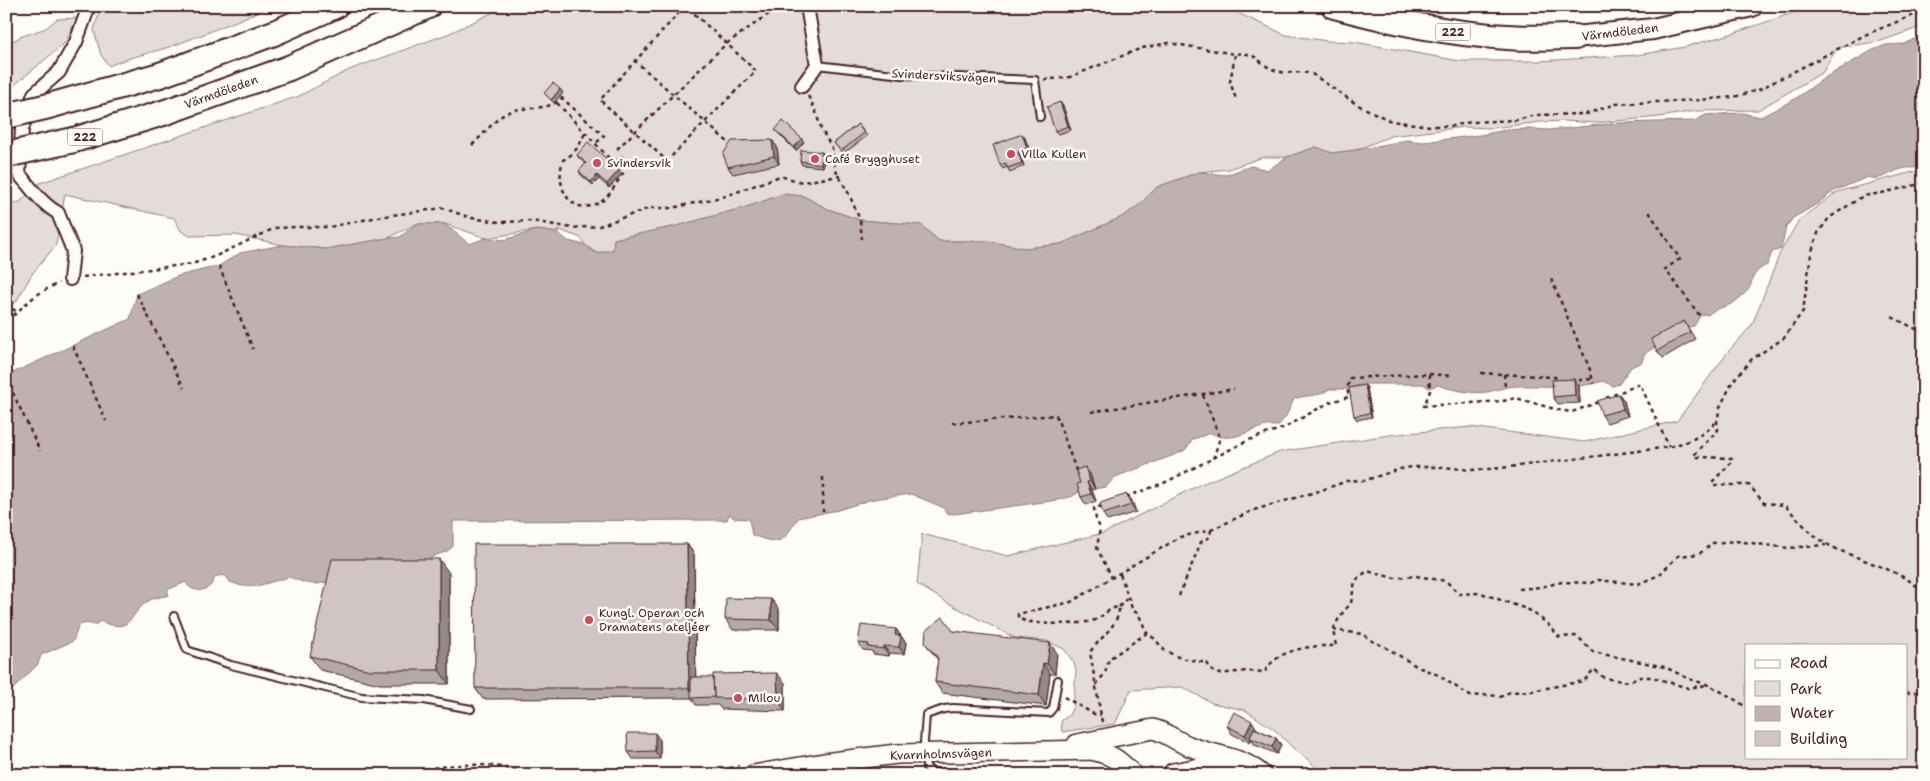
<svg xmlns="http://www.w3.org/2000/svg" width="1930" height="781" font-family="'Shantell Sans',sans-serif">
<rect width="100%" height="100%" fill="#fdfcf7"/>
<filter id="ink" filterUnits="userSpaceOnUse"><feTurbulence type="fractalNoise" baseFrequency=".02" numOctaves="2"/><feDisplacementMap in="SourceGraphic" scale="10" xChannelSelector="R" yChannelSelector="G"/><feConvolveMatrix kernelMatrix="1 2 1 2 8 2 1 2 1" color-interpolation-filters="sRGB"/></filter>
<g filter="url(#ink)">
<g fill="#e3dcda" stroke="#967e82" fill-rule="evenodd">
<path d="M101,6H271C240,20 207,33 175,45C153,53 130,56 109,66L101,55L94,30Z"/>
<polygon points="506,6 1213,6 1227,8 1286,35 1328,41 1355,42 1460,61 1539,61 1637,55 1685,47 1734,33 1813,6 1924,6 1924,26 1881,41 1837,48 1823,72 1758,110 1696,111 1659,117 1596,123 1565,121 1540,122 1493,128 1464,127 1391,136 1356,150 1332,153 1316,147 1287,157 1263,157 1229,169 1199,172 1157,187 1139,205 1124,216 1061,244 1025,248 987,241 939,241 921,225 860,220 828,209 803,196 783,194 753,205 677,226 614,239 613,250 596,253 585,245 581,238 557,229 558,233 537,230 486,238 445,224 416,224 388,238 326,249 283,245 236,235 190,236 181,231 174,218 65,194 56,245 32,274 16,302 6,307 6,204 20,202 37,184 299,96 349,70 450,33"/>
<polygon points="77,18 65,43 6,92 6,45 20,37 46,28 57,19"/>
<path d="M1924,170V775H1324L1306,758L1294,749L1275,730L1245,710L1212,703L1182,687L1131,690L1115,724L1062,732L1061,721L1069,715L1073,707L1076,671L1074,663L1064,649L1047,641L1015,638L948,603L917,584L922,534L1008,556L1104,533L1199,485L1280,452L1389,435L1470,427L1584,442L1677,421L1727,353L1752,325L1780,253L1799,220L1837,192L1909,173ZM1746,645H1906V757H1746Z"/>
</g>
<path fill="#c0b1b1" stroke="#91777b" d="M1924,34V162L1914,168C1892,166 1886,183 1868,177L1834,191L1817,204L1793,218L1786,227L1781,249L1772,252L1767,265C1748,273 1755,285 1745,293C1742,296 1736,301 1733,303C1724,308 1716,307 1708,315L1704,314L1700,316L1694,326L1685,328L1644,354L1642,362L1631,367L1619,384L1613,386L1603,381C1576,390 1546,385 1518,386C1507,386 1498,390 1487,392C1473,394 1451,390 1438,385L1429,388L1423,384H1363L1347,389H1329C1318,398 1306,394 1294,399L1286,416L1278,426C1273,426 1267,425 1262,427C1243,433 1230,443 1211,433L1193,439L1185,450L1174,455L1115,477L1106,487L1080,491L1073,496L1058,500L954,514L947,513L942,507L911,494L873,499L838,510L798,518C782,543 782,546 752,535L749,519L734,518L729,514L727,520L453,521V546C446,555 437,552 428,560L317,584L306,583L289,577L257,586H242L230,582L226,576C223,576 221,575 218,576C213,578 214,582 210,586C203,593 189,591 186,582L167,590L169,595C163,597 155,597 150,600C128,612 134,636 100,621L95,625L87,623L79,625L73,641L41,655L38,664L6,696V376L130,319L137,294L178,276L219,266L240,253L283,245L326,249L388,238L400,237L416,224H445L469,244L486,238L504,240L537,230L558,233L568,241L585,245L596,253L613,250L614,239L677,226L753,205L783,194L803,196L828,209L860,220L921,225L939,241H987L1025,248L1061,244L1124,216L1139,205L1157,187L1199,172L1226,175L1251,166L1268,170L1287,157L1316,147L1332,153L1357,150L1407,140L1423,142L1480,135L1506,130L1526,129L1549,130L1620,123L1694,121L1706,115L1720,114L1742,113L1761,117L1795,99L1826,77L1873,50L1886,45L1904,44Z"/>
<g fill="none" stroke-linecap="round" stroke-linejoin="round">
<g stroke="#4a1f2b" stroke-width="10">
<g id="lane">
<polyline points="817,65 902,75 1035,80 1040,117"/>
<polyline points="174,616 187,650 231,665 362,697 424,700 471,709"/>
<polyline points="949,775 932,772 926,767 924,742 926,715 944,709 953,708 1049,713 1053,708 1058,680"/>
</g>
</g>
<g stroke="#4a1f2b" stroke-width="16">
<g id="street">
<polyline points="802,86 817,65 807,6"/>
<path d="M70,279L73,251L58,213C42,204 31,188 19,174L22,129L34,94L59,72L76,42L89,6"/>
</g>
</g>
<g stroke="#4a1f2b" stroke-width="22">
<g id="secondary">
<path d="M1077,744L1153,729C1166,732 1176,741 1189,746C1214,756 1241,756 1262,775"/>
<polyline points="1173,773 1210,766 1235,768"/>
<path d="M753,775L824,763L897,754L1092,750C1113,755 1119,760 1133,775"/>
</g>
</g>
<g stroke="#4a1f2b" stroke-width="24">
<polyline id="primary" points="1575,37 1653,29 1752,6"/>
</g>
<g stroke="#4a1f2b" stroke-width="28">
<g id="highway">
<path d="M1334,6C1391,21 1448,34 1507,37C1529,39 1553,37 1575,37"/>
<polyline points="160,75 274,33 335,6"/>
<polyline points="163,113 289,68 428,6"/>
</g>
</g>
<g stroke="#4a1f2b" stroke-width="2.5" stroke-dasharray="4 4" stroke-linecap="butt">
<polyline points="685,6 600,100 667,161 705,122 756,71 686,6"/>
<polyline points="1235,55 1230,82 1236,99"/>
<polyline points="634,60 729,143"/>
<path d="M1044,80L1070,77L1142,48L1169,43L1235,54C1260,51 1257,65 1277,71C1289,75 1301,70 1312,74L1358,105L1391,121L1431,126H1452L1471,122L1517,120L1536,115L1586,114L1616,104L1699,100L1734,97L1758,90L1867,34L1924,11"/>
<polyline points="808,96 815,109 821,129 832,148 835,169 849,194 860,220 862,239"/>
<path d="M557,103L623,173C617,182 610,196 602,201C571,220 554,187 563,160C574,155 581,144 585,132"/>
<path d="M472,145C482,136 492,123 503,115C521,103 546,114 562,98L604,136L596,143"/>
<polyline points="617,149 726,44 780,6"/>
<polyline points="614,162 623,156"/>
<path d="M1924,183L1882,193L1863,196L1829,218L1818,233L1811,254L1803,311L1784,338L1752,359L1733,381L1720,407L1717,421L1718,430L1694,455L1697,457L1732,458L1733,461L1712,482L1715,485H1749L1764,503L1784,505C1798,518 1810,535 1827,544C1855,560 1903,569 1924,593"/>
<polyline points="1649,212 1680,259 1665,269 1700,316"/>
<polyline points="219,266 253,349"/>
<polyline points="83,277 192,264 216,256 275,228 296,227 329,227 378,217 443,208 471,218 499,222 532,221 572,228 599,226 650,208 672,208 726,196 780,176 802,182 840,176"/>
<polyline points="1551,279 1589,367 1594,384"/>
<polyline points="137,294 184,388"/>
<polyline points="6,304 17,312"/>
<polyline points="1892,317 1924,333"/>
<path d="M6,319C15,317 21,307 28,302C37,294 48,288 59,283"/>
<polyline points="73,346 106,421"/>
<polyline points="1481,373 1555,377 1558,382"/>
<polyline points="1429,374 1453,376"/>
<polyline points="1504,374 1505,387"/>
<polyline points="6,378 40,451"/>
<polyline points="1571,381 1592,379"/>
<polyline points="1203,395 1220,438 1213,459"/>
<polyline points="1606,398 1640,384 1669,447"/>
<polyline points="1091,412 1234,389"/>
<polyline points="952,423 1056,415 1077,473"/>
<polyline points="823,477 823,512"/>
<polyline points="1126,497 1166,482 1249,440 1286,427 1330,402 1349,397 1347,389 1350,378 1429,374 1430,391 1424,406 1503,401 1516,398 1558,410 1572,412 1599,402"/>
<polyline points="1102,506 1094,508 1096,519 1100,528 1097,548 1112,578"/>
<path d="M1120,574L1133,611L1138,613L1147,633L1155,639L1164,650L1180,658L1207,663L1211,670L1218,674L1246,671L1265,672C1276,649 1312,645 1336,646L1333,630L1340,616L1351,603L1355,581L1367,571L1394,578L1416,576L1446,581L1459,594L1481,593L1529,610L1548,624L1559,637L1577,636L1593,652L1665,667L1689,679L1709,685L1731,697L1746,707"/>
<polyline points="1519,589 1541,587 1562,582 1591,583 1598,580 1638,584 1659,575 1678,556 1699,554 1713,543 1736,541 1788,548 1826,545"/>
<polyline points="1179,596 1201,542 1210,537 1211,530"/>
<polyline points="1119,607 1128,597"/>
<polyline points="1333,630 1363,634 1370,640 1385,647 1418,667 1438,675 1470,696 1490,695 1500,697 1510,692 1532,691 1584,681 1594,669 1604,678 1629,682 1640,677 1652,677 1688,688 1707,685"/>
<polyline points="1096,685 1105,673 1109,659 1147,633"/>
<polyline points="1906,693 1924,692"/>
<polyline points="1064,697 1094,714 1101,715"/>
<path d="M1102,722L1090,652C1099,639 1120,624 1119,607C1109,607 1104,616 1095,620C1082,625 1031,626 1018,618V614L1071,602L1180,537L1211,530L1254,510L1319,491L1350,480L1363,481L1400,469L1412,467H1443L1473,470L1502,468L1669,447C1690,441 1702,437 1717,421"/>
<path d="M394,775C444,765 483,758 532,775"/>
<polyline points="698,775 739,766"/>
</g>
<use href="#lane" stroke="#fdfcf7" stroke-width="6"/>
<use href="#street" stroke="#fdfcf7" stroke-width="12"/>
<use href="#secondary" stroke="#fdfcf7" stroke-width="19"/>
<use href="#primary" stroke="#fdfcf7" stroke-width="20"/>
<use href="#highway" stroke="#fdfcf7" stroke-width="24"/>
<g stroke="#4a1f2b" stroke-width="28" stroke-linecap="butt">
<g id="highway-bridge">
<polyline points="6,116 49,106 160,75"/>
<polyline points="6,155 74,140 163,113"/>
</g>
</g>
<use href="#highway-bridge" stroke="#fdfcf7" stroke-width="24"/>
</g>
<g fill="#b3a9a9" stroke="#4a1f2b">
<polygon points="1063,106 1071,130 1058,134 1055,131"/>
<polygon points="858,124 867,136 843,154 834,143"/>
<polygon points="775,130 804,142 796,151"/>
<polygon points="1022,134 1025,138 1030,152 1020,155 1024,166 1010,172 1007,167 1003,169 1000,165"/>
<polygon points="772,140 777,147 779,164 733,174 728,167"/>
<polygon points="577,155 619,170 622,174 609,188 599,179 593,185 581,175 579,171 586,164 579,158"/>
<polygon points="825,156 823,167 802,165 800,161"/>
<polygon points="1684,321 1695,339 1663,358 1657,351"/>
<polygon points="1574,379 1579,386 1580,403 1558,404 1553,397"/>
<polygon points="1365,385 1367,388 1372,417 1357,420 1354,416"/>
<polygon points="1619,394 1624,401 1628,416 1607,423 1602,415"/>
<polygon points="1090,474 1095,489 1092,490 1096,501 1086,505 1081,497 1080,483"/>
<polygon points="1127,494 1132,501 1136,512 1108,521 1103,514"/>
<polygon points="687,544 694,554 696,677 785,683 785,711 721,709 718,705 696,705 692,698 483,699 475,688"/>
<polygon points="449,573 449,684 380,684 320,670 310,656"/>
<polygon points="771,599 779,609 779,630 733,630 725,619"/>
<polygon points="896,629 906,643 904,654 889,653 889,656 873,654 872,651 863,650 858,643"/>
<polygon points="953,631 1057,653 1055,674 1050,674 1046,706 942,693 935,682 938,660 925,643"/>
<polygon points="1227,726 1257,729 1276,738 1281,745 1277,754 1255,745 1252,740 1250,743 1232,734"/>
<polygon points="660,740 660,759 633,759 628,752"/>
</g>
<g fill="#928a89" stroke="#4a1f2b">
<polygon points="560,89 563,93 554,103 551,100"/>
<polygon points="1060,102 1063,106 1071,130 1068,126"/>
<polygon points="1022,134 1025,138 1030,152 1027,148"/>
<polygon points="802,139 804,142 796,151 794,147"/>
<polygon points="772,140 777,147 779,164 774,156"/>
<polygon points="822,152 825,156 823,167 821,164"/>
<polygon points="1018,152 1020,155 1024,166 1022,163"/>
<polygon points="619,170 622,174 609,188 607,184"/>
<polygon points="597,175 599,179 593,185 591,182"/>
<polygon points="1574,379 1579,386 1580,403 1575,395"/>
<polygon points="1365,385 1367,388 1372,417 1370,413"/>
<polygon points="1619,394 1624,401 1628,416 1623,409"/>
<polygon points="1085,467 1090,474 1095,489 1090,481"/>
<polygon points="1087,482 1092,490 1096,501 1091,494"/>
<polygon points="1127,494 1132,501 1136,512 1131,505"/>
<polygon points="687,544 694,554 696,698 689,688"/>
<polygon points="439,559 449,573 449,684 439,670"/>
<polygon points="771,599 779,609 779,630 771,620"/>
<polygon points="896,629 906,643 904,654 899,647 895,635"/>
<polygon points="1050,643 1057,653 1055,674 1047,664"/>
<polygon points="884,646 889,653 889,656 884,649"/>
<polygon points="1043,663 1050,674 1046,706 1039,695"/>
<polygon points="777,673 785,683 785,711 778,700"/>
<polygon points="1252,721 1257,729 1252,738 1250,738 1252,740 1250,743 1245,735"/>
<polygon points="655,733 660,740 660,759 655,751"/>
<polygon points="1276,738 1281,745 1277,754 1272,747"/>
</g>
<g fill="#d0c5c4" stroke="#4a1f2b">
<polygon points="553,83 560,89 551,100 544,93"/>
<polygon points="1060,102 1068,126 1055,131 1047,107"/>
<polygon points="783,121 802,139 794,147 775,130"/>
<polygon points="858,124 864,133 841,151 834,143"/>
<polygon points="1022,134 1027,148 1018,152 1022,163 1007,168 1006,163 1000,165 993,145"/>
<polygon points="772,140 774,156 728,167 723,154 732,141"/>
<polygon points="588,142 619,170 607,184 597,175 591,182 579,171 586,163 577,155"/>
<polygon points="801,150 822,152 821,164 800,161"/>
<polygon points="1684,321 1690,332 1657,351 1651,339"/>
<polygon points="1574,379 1575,395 1553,397 1552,380"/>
<polygon points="1365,385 1370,413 1354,416 1349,388"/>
<polygon points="1619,394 1623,409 1602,415 1597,401"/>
<polygon points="1085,467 1090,481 1087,482 1091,494 1081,497 1077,484 1080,483 1076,470"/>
<polygon points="1127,494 1131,505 1103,514 1100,503"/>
<polygon points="474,544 687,544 689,688 475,688"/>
<polygon points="332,559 439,559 439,670 370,670 310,656"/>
<polygon points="726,598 771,599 771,620 725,619"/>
<polygon points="943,617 953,631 1050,643 1047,664 1043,663 1039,695 935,682 938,658 925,643 926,630"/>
<polygon points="861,625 896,629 895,635 901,636 899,647 884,646 884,649 868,647 869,644 858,643"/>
<polygon points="777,673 778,700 714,698 713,674"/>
<polygon points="691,677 713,677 714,697 691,698"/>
<polygon points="1234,712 1252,721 1245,735 1227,726"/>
<polygon points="1254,728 1276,738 1272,747 1250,738"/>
<polygon points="627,733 655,733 655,751 628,752"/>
<polygon points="971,773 981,774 981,775 971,775"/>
</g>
</g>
<g fill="#d1495b" stroke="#fdfcf7" stroke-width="2">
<circle cx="1011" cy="154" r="5"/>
<circle cx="815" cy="159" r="5"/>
<circle cx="597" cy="163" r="5"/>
<circle cx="589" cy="620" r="5"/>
<circle cx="738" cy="698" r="5"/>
</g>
<g text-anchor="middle" stroke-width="5" stroke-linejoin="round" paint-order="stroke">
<g fill="#fdfcf7" stroke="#806168" stroke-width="1">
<rect x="1435.5" y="23.5" width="35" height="17" rx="4"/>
<rect x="67.5" y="128.5" width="35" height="17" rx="4"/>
</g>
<g font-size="11" font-weight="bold" fill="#4a1f2b">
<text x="1453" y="36">222</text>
<text x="85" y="141">222</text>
</g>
<g font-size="12" fill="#4a1f2b" stroke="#fdfcf7">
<text transform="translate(1620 32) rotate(-7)" y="4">Värmdöleden</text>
<text transform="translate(944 76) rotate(3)" y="4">Svindersviksvägen</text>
<text transform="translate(221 92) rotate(-20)" y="4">Värmdöleden</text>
<text transform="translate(941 754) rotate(-2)" y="4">Kvarnholmsvägen</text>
</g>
<g font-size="12" fill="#4a1f2b" stroke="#fdfcf7" text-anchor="start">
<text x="1021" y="158">Villa Kullen</text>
<text x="825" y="163">Café Brygghuset</text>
<text x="607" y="167">Svindersvik</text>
<text x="599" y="617">Kungl. Operan och<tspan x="599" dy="14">Dramatens ateljéer</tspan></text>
<text x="748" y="702">Milou</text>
</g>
</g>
<rect width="1930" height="781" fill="none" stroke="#fdfcf7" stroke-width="25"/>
<rect x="12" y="12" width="1905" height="756" fill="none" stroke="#4a1f2b" stroke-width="2" filter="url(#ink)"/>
<rect x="1745" y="644" width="162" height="115" fill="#fdfcf7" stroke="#b5a4a5"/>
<rect x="1755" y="660" width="25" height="8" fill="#fdfcf7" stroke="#b5a4a5"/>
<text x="1790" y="668" font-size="15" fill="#4a1f2b">Road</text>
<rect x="1755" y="681" width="25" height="15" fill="#e3dcda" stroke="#b5a4a5"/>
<text x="1790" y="694" font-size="15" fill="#4a1f2b">Park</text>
<rect x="1755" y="706" width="25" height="15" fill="#c0b1b1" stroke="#b5a4a5"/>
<text x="1790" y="718" font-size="15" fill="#4a1f2b">Water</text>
<rect x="1755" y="731" width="25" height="15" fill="#d0c5c4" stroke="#b5a4a5"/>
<text x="1790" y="744" font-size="15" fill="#4a1f2b">Building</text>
</svg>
